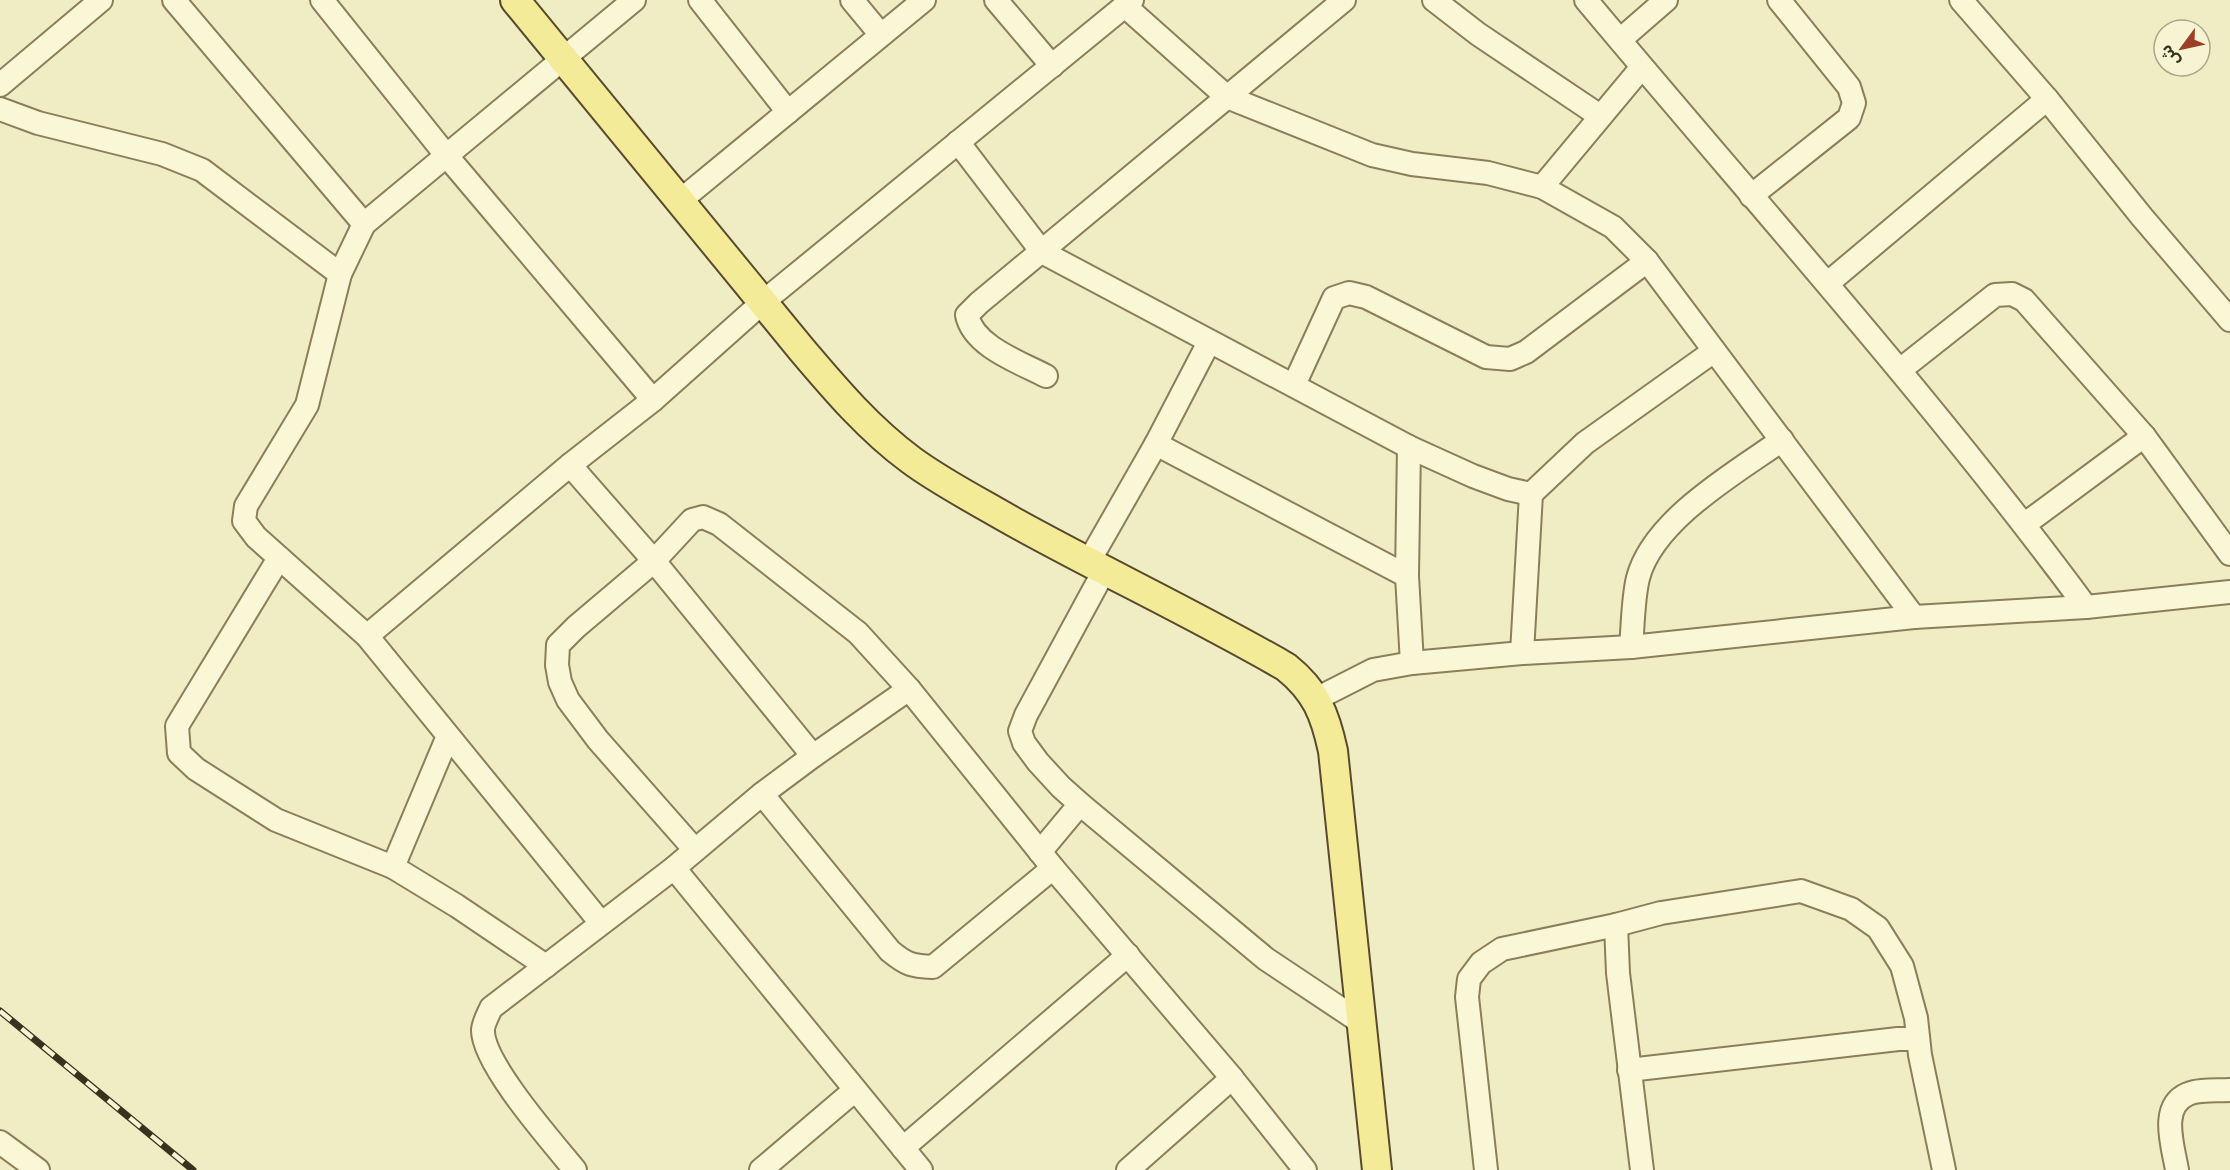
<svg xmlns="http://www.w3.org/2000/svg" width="2230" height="1170" font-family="'Zilla Slab','Noto Sans Arabic',serif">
<rect width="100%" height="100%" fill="#f0ecc3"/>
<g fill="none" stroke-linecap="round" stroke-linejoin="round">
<g stroke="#8b7e59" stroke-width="26">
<g id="minor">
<polyline points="174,0 364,224"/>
<polyline points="322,0 446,155 653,400"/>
<polyline points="700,0 788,112"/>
<polyline points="852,0 881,35"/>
<polyline points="996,0 1052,66"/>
<polyline points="1434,0 1478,34 1600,116"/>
<path d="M1586,0C1754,201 1930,396 2086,607"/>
<polyline points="1961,0 2047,99 2142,217 2230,320"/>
<polyline points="1125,6 1227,97 1372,155 1412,164 1488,173 1542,187 1613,227 1647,261 1914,617"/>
<polyline points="1620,40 1666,0"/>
<polyline points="0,85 101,0"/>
<polyline points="0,109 38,123 162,154 202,170 340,274"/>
<polyline points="958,142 1042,252 1409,447 1473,476 1508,489 1531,494"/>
<polyline points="1542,187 1642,67"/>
<polyline points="1751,196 1849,118 1854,103 1849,87 1779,0"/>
<polyline points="681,200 924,0"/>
<polyline points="1828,283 2047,99"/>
<polyline points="1900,370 1995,295 2012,294 2024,300 2144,436 2230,554"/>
<path d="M1046,376C1019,362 973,346 967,315L979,303L1344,0"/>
<polyline points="1294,385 1334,298 1349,293 1366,297 1486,357 1510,359 1526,352 1647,261"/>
<polyline points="1156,444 1407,576"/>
<polyline points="1409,447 1407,576 1412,663"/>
<polyline points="570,465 654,561 813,756"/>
<polyline points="2025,524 2144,436"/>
<polyline points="279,558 177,726 179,753 196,769 276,820 393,867 457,906 546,966"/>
<polyline points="1088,563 1156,444 1209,342"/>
<polyline points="1104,571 1026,715 1020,731 1024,743 1038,762 1061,787 1080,804 1266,959 1362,1023"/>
<polyline points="367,636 570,465 653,400 763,302 1132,0"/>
<path d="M1631,647C1633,625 1633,598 1638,578C1653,520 1735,473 1782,440"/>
<polyline points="1522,653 1531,494 1585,443 1714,351"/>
<polyline points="1316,699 1373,670 1412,663 1522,653 1631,647 1914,617 2086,607 2230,592"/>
<path d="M762,794L890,951C907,965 912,966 933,967L1053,868"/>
<polyline points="695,850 598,740 568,700 560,682 557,665 558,645 576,627 654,561 692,520 703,517 719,524 858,633 909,689 1053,868 1232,1078 1305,1170"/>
<polyline points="1040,852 1080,804"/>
<polyline points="393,867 448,736"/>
<polyline points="674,868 921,1170"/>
<polyline points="601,923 367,636 256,537 244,521 246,506 307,405 340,274 364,224 634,0"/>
<polyline points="1616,925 1618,973 1642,1170"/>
<polyline points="1629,1070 1898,1039 1918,1039"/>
<polyline points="0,1142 38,1170"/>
<polyline points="903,1148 1128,955"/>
<path d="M575,1170C553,1143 482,1063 483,1030C483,1024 488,1015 491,1008L674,868L762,794L813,756L909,689"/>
<polyline points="761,1170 855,1090"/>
<polyline points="1128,1170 1232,1078"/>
<polyline points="1486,1170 1467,997 1469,979 1481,963 1502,949 1616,925 1661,913 1801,891 1851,909 1878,928 1902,966 1916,1018 1920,1055 1944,1170"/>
<path d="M2177,1170C2173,1146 2159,1106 2188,1094C2199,1089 2218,1091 2230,1090"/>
</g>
</g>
<g stroke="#584b2d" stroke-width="32">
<path id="major" d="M515,0L802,350C835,389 869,429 911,460C942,483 978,501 1012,521C1102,571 1196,615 1286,667C1316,691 1325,714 1333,751L1377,1170"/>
</g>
<use href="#minor" stroke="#faf7d7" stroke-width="22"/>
<use href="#major" stroke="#f4eb99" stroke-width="28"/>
<g stroke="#3a321e" stroke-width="7">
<polyline id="rail" points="0,1011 193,1170"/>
</g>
<use href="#rail" stroke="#f7f4d3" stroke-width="4.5" stroke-dasharray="14" stroke-linecap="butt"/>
</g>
<g transform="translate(2182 48) rotate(237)"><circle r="28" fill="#f7f4d3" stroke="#aba68b" stroke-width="1.5"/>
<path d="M0-4.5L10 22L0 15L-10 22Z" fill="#9c3f27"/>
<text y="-9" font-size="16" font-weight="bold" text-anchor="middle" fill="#3a321e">ش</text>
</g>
</svg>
